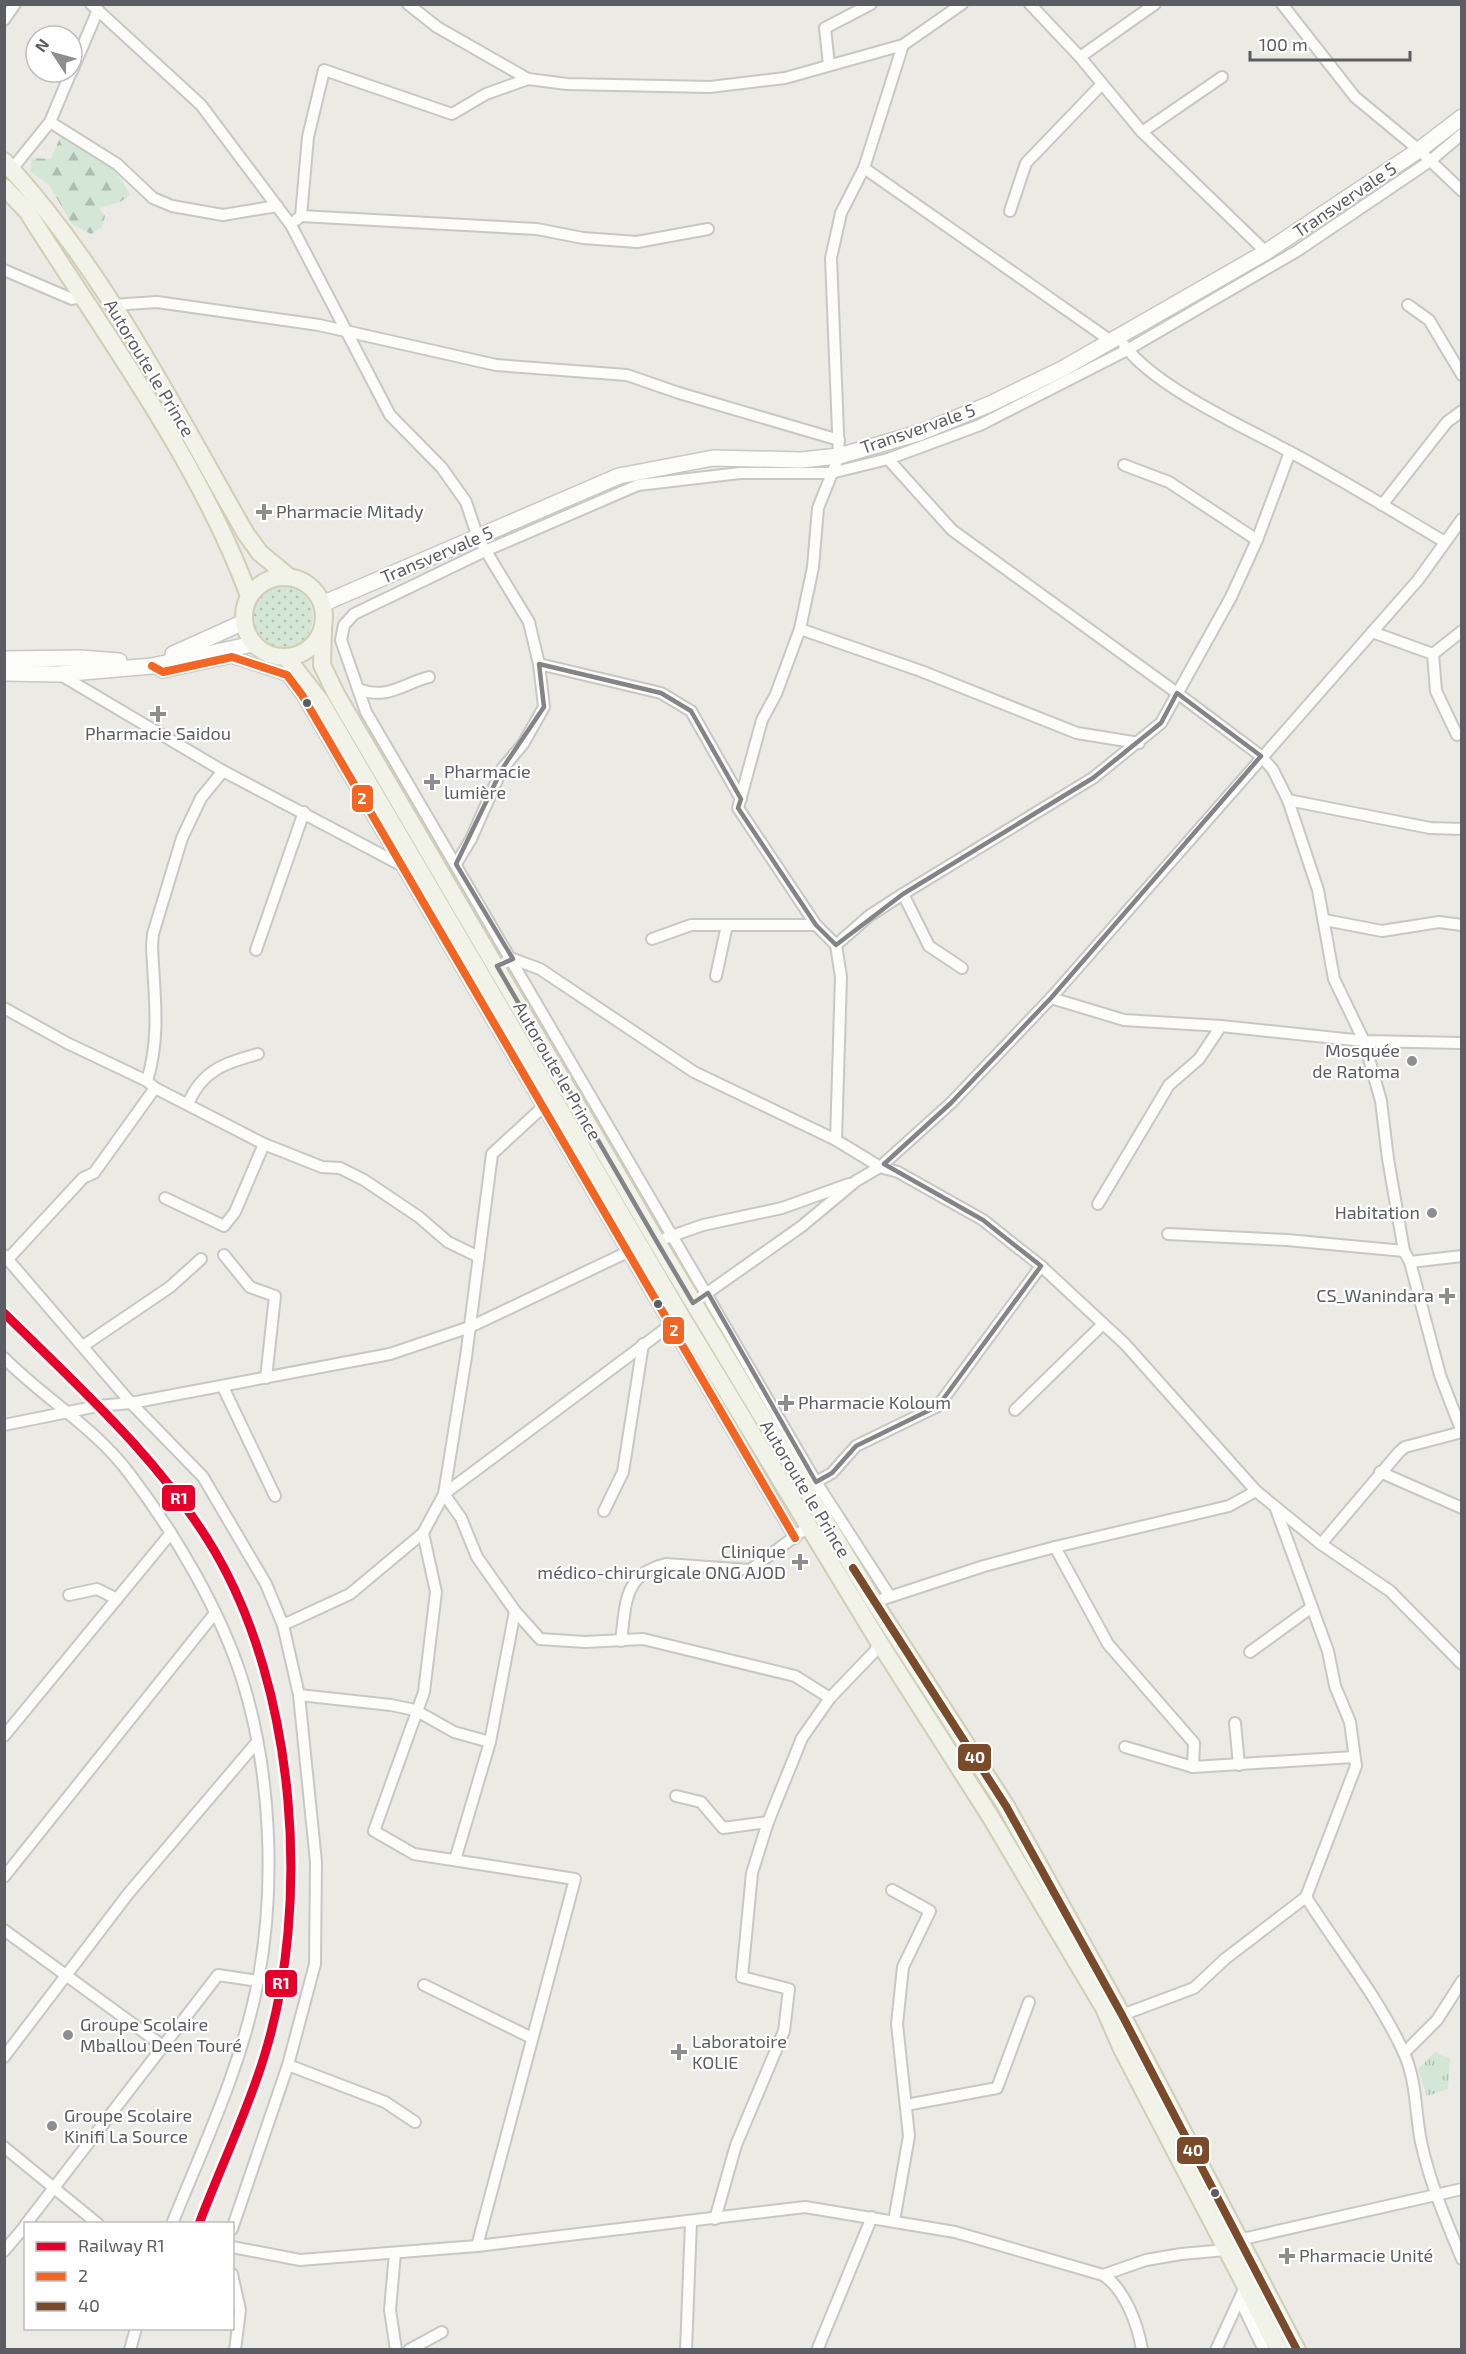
<svg xmlns="http://www.w3.org/2000/svg" width="1466" height="2354" font-family="'Exo 2',sans-serif">
<defs>
<pattern id="grass-dots" width="8" height="8" patternUnits="userSpaceOnUse" patternTransform="scale(1.5)"><rect width="8" height="8" fill="#d4e6d5"/><path d="M2 2h.1M6 6h.1" fill="none" stroke="#afbeb0" stroke-width="1.8" stroke-linecap="round"/></pattern>
<pattern id="forest-firs" width="22" height="20" patternUnits="userSpaceOnUse" patternTransform="scale(1.5)"><rect width="22" height="20" fill="#d4e6d5"/><path d="M5 1l3.5 6h-7zM16 11l3.5 6h-7z" fill="#afbeb0"/></pattern>
<pattern id="park-tufts" width="24" height="20" patternUnits="userSpaceOnUse" patternTransform="scale(1.5)"><rect width="24" height="20" fill="#d4e6d5"/><path d="M3 7l-1-3M5 7V3M7 7l1-3M15 17l-1-3M17 17v-4M19 17l1-3" fill="none" stroke="#afbeb0"/></pattern>
</defs>
<rect width="100%" height="100%" fill="#ebeae5"/>
<circle fill="url(#grass-dots)" cx="281" cy="617" r="32"/>
<path fill="url(#forest-firs)" d="M61,135C90,145 117,167 130,195L120,202L99,208L105,216L102,227L91,234L72,224L49,185L30,171L32,158L51,159Z"/>
<polygon fill="url(#park-tufts)" points="1435,2052 1450,2059 1448,2089 1427,2096 1418,2069"/>
<g fill="none" stroke-linecap="round" stroke-linejoin="round">
<g stroke="#c7c7c5" stroke-width="14">
<g id="minor">
<polyline points="91,4 201,105 291,225 390,415 442,468 466,502 478,538 529,622 539,664 544,707 523,744 502,769 471,839 456,864"/>
<polyline points="408,4 437,27 528,79 567,84 710,87 785,78 903,45 962,4"/>
<polyline points="1030,4 1080,57 1142,132 1266,252"/>
<polyline points="1282,4 1355,97 1419,150 1462,191"/>
<polyline points="4,20 15,4"/>
<polyline points="1080,57 1155,4"/>
<polyline points="829,65 825,28 871,4"/>
<polyline points="72,71 98,10"/>
<polyline points="50,122 117,164 153,198 172,206 223,215 277,206"/>
<polyline points="1142,132 1222,77"/>
<polyline points="864,168 1111,341"/>
<polyline points="12,169 50,122 71,72"/>
<polyline points="1010,211 1026,163 1102,84"/>
<polyline points="301,216 537,229 583,238 637,242 708,229"/>
<polyline points="296,220 301,216 308,137 324,70 452,114 486,94 528,79"/>
<polyline points="4,270 72,299 80,297"/>
<polyline points="112,305 157,302 319,325 496,365 627,375 679,393 839,440"/>
<polyline points="1408,305 1429,320 1462,375"/>
<path d="M1124,345C1156,388 1243,426 1290,452C1343,480 1394,512 1445,542"/>
<polyline points="888,459 952,530 1177,693 1261,756 1273,770 1288,800 1318,890 1334,979 1364,1041 1381,1101 1388,1159 1404,1251 1410,1262 1440,1375 1462,1432"/>
<polyline points="1124,465 1169,482 1257,540"/>
<polyline points="1382,505 1447,422 1462,411"/>
<polyline points="800,629 921,671 1077,733 1139,743"/>
<polyline points="1372,632 1433,654 1436,691 1457,735"/>
<polyline points="1433,654 1462,631"/>
<polyline points="539,664 661,693 691,711 741,799"/>
<polyline points="152,666 163,672 232,657 287,675 302,695 795,1538"/>
<polyline points="59,674 223,771 401,865"/>
<path d="M358,689C388,700 400,685 429,677"/>
<polyline points="1288,800 1430,828 1462,829"/>
<polyline points="903,894 929,946 962,968"/>
<polyline points="1325,920 1382,931 1439,922 1462,925"/>
<polyline points="652,939 691,925 816,925"/>
<polyline points="836,945 816,925 738,808 762,720 776,694 800,629 813,567 818,508 839,456 831,258 841,213 864,168 903,45"/>
<polyline points="256,950 304,812"/>
<polyline points="497,966 513,959 540,969 694,1072 836,1140 880,1167 898,1172 983,1220 1041,1266 1125,1344 1256,1491 1321,1544 1390,1591 1462,1664"/>
<polyline points="716,976 727,925"/>
<polyline points="1051,998 1124,1020 1221,1026 1364,1041 1462,1043"/>
<polyline points="4,1008 67,1043 147,1081 155,1088 264,1144 322,1167 340,1168 364,1180 419,1217 448,1242 479,1257"/>
<path d="M147,1081C161,1035 154,994 152,946L153,934L182,838L201,798L223,771"/>
<path d="M188,1104C202,1070 225,1063 258,1054"/>
<polyline points="836,1140 841,977 836,945 869,916 903,894 1093,778 1161,723 1231,597 1257,540 1290,452"/>
<polyline points="165,1198 224,1226 235,1212 264,1144"/>
<polyline points="1098,1204 1169,1085 1199,1059 1221,1026"/>
<polyline points="1168,1234 1287,1240 1404,1251"/>
<polyline points="666,1238 703,1225 782,1208 849,1184"/>
<polyline points="4,1255 131,1403 203,1477 266,1584 283,1625 299,1695 316,1862 315,1964 288,2065 232,2229"/>
<polyline points="224,1255 250,1287 275,1296 266,1378"/>
<polyline points="8,1259 83,1178 94,1173 155,1088"/>
<polyline points="1410,1262 1462,1256"/>
<polyline points="693,1303 802,1226 856,1181 880,1167 951,1103 1051,998 1418,580 1462,519"/>
<polyline points="83,1346 170,1287 201,1259"/>
<path d="M4,1358C44,1398 95,1428 129,1473C174,1532 221,1611 243,1682C271,1773 276,1887 258,1981C242,2065 204,2145 172,2224"/>
<polyline points="223,1387 275,1496"/>
<polyline points="1015,1410 1103,1324"/>
<polyline points="4,1425 98,1406 131,1403 390,1354 470,1327 634,1249"/>
<polyline points="1380,1472 1462,1508"/>
<polyline points="816,1482 832,1473 856,1446 938,1406 1041,1266"/>
<polyline points="604,1511 623,1472 643,1344"/>
<polyline points="1321,1544 1399,1452 1405,1447 1462,1432"/>
<polyline points="1055,1547 1108,1644 1194,1743 1193,1767"/>
<polyline points="69,1595 97,1589 117,1599"/>
<polyline points="889,1595 816,1482 366,712 341,640 344,625 354,614 485,551 638,485 740,473 831,473 888,459 980,425 1127,350 1297,251 1430,161 1462,134"/>
<polyline points="874,1602 984,1566 1055,1547 1229,1506 1256,1491"/>
<polyline points="515,1611 540,1639 585,1642 643,1639 795,1676 830,1698"/>
<polyline points="283,1625 350,1594 423,1533"/>
<path d="M621,1641C626,1604 623,1574 666,1564L750,1570L809,1526"/>
<polyline points="1250,1652 1312,1607"/>
<polyline points="299,1695 391,1705 415,1710 454,1732 490,1742"/>
<polyline points="1235,1723 1239,1765"/>
<polyline points="4,1736 171,1533"/>
<polyline points="1125,1747 1193,1767 1354,1757"/>
<polyline points="676,1796 701,1802 723,1828 768,1822"/>
<polyline points="455,1860 490,1742 515,1611 477,1557 461,1518 444,1494 677,1320"/>
<polyline points="4,1877 215,1613"/>
<polyline points="892,1890 930,1911 903,1967 897,2024 909,2136 894,2221"/>
<path d="M1306,1897C1338,1948 1379,1998 1404,2053C1417,2082 1415,2112 1421,2142C1430,2183 1446,2221 1462,2259"/>
<polyline points="4,1930 163,2046"/>
<polyline points="424,1985 532,2038"/>
<polyline points="1122,2015 1194,1988 1225,1959 1306,1897 1356,1766 1350,1722 1335,1686 1328,1651 1276,1509"/>
<polyline points="1404,2053 1437,2020 1462,1981"/>
<polyline points="4,2057 128,1894 257,1742"/>
<polyline points="288,2065 385,2102 415,2122"/>
<polyline points="906,2105 997,2088 1029,2002"/>
<polyline points="4,2147 98,2224"/>
<polyline points="715,2219 736,2145 784,2031 789,1989 742,1977 752,1873 768,1822 802,1738 830,1698 875,1651 879,1642"/>
<polyline points="26,2224 218,1975 258,1981"/>
<polyline points="1238,2240 1462,2189"/>
<polyline points="477,2246 575,1879 414,1854 374,1831 424,1692 436,1592 423,1533 444,1494 466,1357 492,1154 544,1106"/>
<polyline points="232,2247 300,2260 477,2246 805,2207 955,2232 1103,2275 1146,2260 1181,2254 1226,2250"/>
<polyline points="4,2251 26,2225"/>
<polyline points="395,2253 390,2310 396,2350"/>
<polyline points="232,2274 240,2310 235,2350"/>
<path d="M1103,2275C1125,2289 1138,2325 1142,2350"/>
<polyline points="1240,2300 1264,2350"/>
<polyline points="818,2348 872,2217"/>
<polyline points="130,2350 136,2328"/>
<polyline points="409,2350 442,2332"/>
<polyline points="686,2350 691,2222"/>
<polyline points="1216,2350 1245,2287"/>
</g>
</g>
<g stroke="#c8c7c6" stroke-width="18">
<g id="secondary">
<polyline points="322,604 619,476 713,458 801,460 839,456 919,433 990,404 1062,369 1266,252 1419,150 1462,117"/>
<polyline points="173,654 244,622"/>
<polyline points="4,659 80,658 119,661"/>
<polyline points="4,673 59,674 152,666 253,644"/>
</g>
</g>
<g stroke="#d1ceb5" stroke-width="20">
<g id="primary">
<path d="M4,161C105,270 173,407 246,534L260,553L289,577"/>
<path d="M4,187L27,211C103,332 200,462 249,596"/>
<circle cx="284" cy="617" r="40"/>
<polyline points="323,628 322,665 336,694 657,1242 874,1602 1006,1806 1122,2015 1297,2350"/>
<polyline points="286,657 321,702 681,1316 879,1642 990,1816 1104,2008 1122,2049 1279,2350"/>
</g>
</g>
<use href="#minor" stroke="#fcfcfb" stroke-width="10"/>
<use href="#secondary" stroke="#fcfcfb" stroke-width="15"/>
<use href="#primary" stroke="#f1f2e8" stroke-width="16"/>
<g stroke="#fff" stroke-width="12">
<polyline id="bus-1" points="152,666 163,672 232,657 287,675 302,695 795,1538"/>
</g>
<g stroke="#fff" stroke-width="12">
<polyline id="bus-2" points="853,1568 1006,1806 1122,2015 1297,2350"/>
</g>
<use href="#bus-1" stroke="#f26522" stroke-width="8"/>
<use href="#bus-2" stroke="#7a4b2a" stroke-width="8"/>
<g stroke="#fff" stroke-width="14">
<path id="rail-1" d="M4,1313C79,1387 160,1459 214,1550C296,1689 312,1904 264,2057C247,2113 220,2168 199,2224"/>
</g>
<use href="#rail-1" stroke="#e4002b" stroke-width="9"/>
</g>
<path fill="none" stroke="#838487" stroke-width="4.5" stroke-linejoin="round" d="M539,664L661,693L691,711L741,799L738,808L816,925L836,945L903,894L1093,778L1161,723L1177,693L1261,756L1051,998L951,1103L884,1164L983,1220L1041,1266L938,1406L856,1446L832,1473L816,1482L708,1293L693,1303L657,1242L497,966L513,959L456,864L502,769L544,707Z"/>
<g fill="#8d8e90" stroke="#fff" stroke-width="2">
<path d="M261 503h6v6h6v6h-6v6h-6v-6h-6v-6h6z"/>
<path d="M155 705h6v6h6v6h-6v6h-6v-6h-6v-6h6z"/>
<path d="M429 773h6v6h6v6h-6v6h-6v-6h-6v-6h6z"/>
<circle cx="1412" cy="1061" r="6"/>
<circle cx="1432" cy="1213" r="6"/>
<path d="M1444 1287h6v6h6v6h-6v6h-6v-6h-6v-6h6z"/>
<path d="M783 1394h6v6h6v6h-6v6h-6v-6h-6v-6h6z"/>
<path d="M797 1553h6v6h6v6h-6v6h-6v-6h-6v-6h6z"/>
<circle cx="68" cy="2035" r="6"/>
<path d="M676 2043h6v6h6v6h-6v6h-6v-6h-6v-6h6z"/>
<circle cx="52" cy="2126" r="6"/>
<path d="M1284 2247h6v6h6v6h-6v6h-6v-6h-6v-6h6z"/>
</g>
<g fill="#5b5d62" stroke="#fff" stroke-width="2">
<circle cx="307" cy="703" r="5"/>
<circle cx="658" cy="1304" r="5"/>
<circle cx="1215" cy="2193" r="5"/>
</g>
<g text-anchor="middle" stroke-width="4.5" stroke-linejoin="round" paint-order="stroke">
<g font-size="18" fill="#5b5d62" stroke="#fff">
<text transform="translate(1345 200) rotate(-34)" y="6">Transvervale 5</text>
<text transform="translate(149 368) rotate(59)" y="6">Autoroute le Prince</text>
<text transform="translate(918 429) rotate(-19)" y="6">Transvervale 5</text>
<text transform="translate(437 555) rotate(-23)" y="6">Transvervale 5</text>
<text transform="translate(557 1071) rotate(60)" y="6">Autoroute le Prince</text>
<text transform="translate(805 1489) rotate(59)" y="6">Autoroute le Prince</text>
</g>
<g font-size="18" fill="#5b5d62" stroke="#fff" text-anchor="start">
<text x="276" y="518">Pharmacie Mitady</text>
<text x="158" y="740" text-anchor="middle">Pharmacie Saidou</text>
<text x="444" y="778">Pharmacie<tspan x="444" dy="21">lumière</tspan></text>
<text x="1400" y="1057" text-anchor="end">Mosquée<tspan x="1400" dy="21">de Ratoma</tspan></text>
<text x="1420" y="1219" text-anchor="end">Habitation</text>
<text x="1434" y="1302" text-anchor="end">CS_Wanindara</text>
<text x="798" y="1409">Pharmacie Koloum</text>
<text x="786" y="1558" text-anchor="end">Clinique<tspan x="786" dy="21">médico-chirurgicale ONG AJOD</tspan></text>
<text x="80" y="2031">Groupe Scolaire<tspan x="80" dy="21">Mballou Deen Touré</tspan></text>
<text x="692" y="2048">Laboratoire<tspan x="692" dy="21">KOLIE</tspan></text>
<text x="64" y="2122">Groupe Scolaire<tspan x="64" dy="21">Kinifi La Source</tspan></text>
<text x="1299" y="2262">Pharmacie Unité</text>
</g>
</g>
<g stroke="#fff" stroke-width="2">
<rect x="351" y="784" width="23" height="29" rx="6" fill="#f26522"/>
<rect x="662" y="1316" width="23" height="29" rx="6" fill="#f26522"/>
<rect x="161" y="1484" width="35" height="28" rx="6" fill="#e4002b"/>
<rect x="957" y="1743" width="35" height="29" rx="6" fill="#7a4b2a"/>
<rect x="264" y="1969" width="34" height="29" rx="6" fill="#e4002b"/>
<rect x="1176" y="2136" width="34" height="29" rx="6" fill="#7a4b2a"/>
</g>
<g font-size="16" text-anchor="middle" font-weight="bold" fill="#fff">
<text x="362" y="804">2</text>
<text x="674" y="1336">2</text>
<text x="179" y="1504">R1</text>
<text x="975" y="1763">40</text>
<text x="281" y="1989">R1</text>
<text x="1193" y="2156">40</text>
</g>
<rect width="1466" height="2354" fill="none" stroke="#5b5d62" stroke-width="12"/>
<rect x="24" y="2222" width="210" height="108" fill="#ffffff" stroke="#bdbec0" stroke-width="1.5"/>
<rect x="36" y="2242" width="30" height="9" fill="#e4002b" stroke="#bdbec0" stroke-width="1.5"/>
<text x="78" y="2252" font-size="18" fill="#5b5d62">Railway R1</text>
<rect x="36" y="2272" width="30" height="9" fill="#f26522" stroke="#bdbec0" stroke-width="1.5"/>
<text x="78" y="2282" font-size="18" fill="#5b5d62">2</text>
<rect x="36" y="2302" width="30" height="9" fill="#7a4b2a" stroke="#bdbec0" stroke-width="1.5"/>
<text x="78" y="2312" font-size="18" fill="#5b5d62">40</text>
<g transform="translate(54 54) rotate(306)"><circle r="28" fill="#ffffff" stroke="#bdbec0" stroke-width="1.5"/>
<path d="M0-4.5L10 22L0 15L-10 22Z" fill="#8d8e90"/>
<text y="-9" font-size="16" font-weight="bold" text-anchor="middle" fill="#5b5d62">N</text>
</g>
<path d="M1250 51v9h160v-9" fill="none" stroke="#5b5d62" stroke-width="3"/>
<text x="1259" y="51" font-size="18" fill="#5b5d62" stroke="#ffffff" stroke-width="4.5" paint-order="stroke">100 m</text>
</svg>
